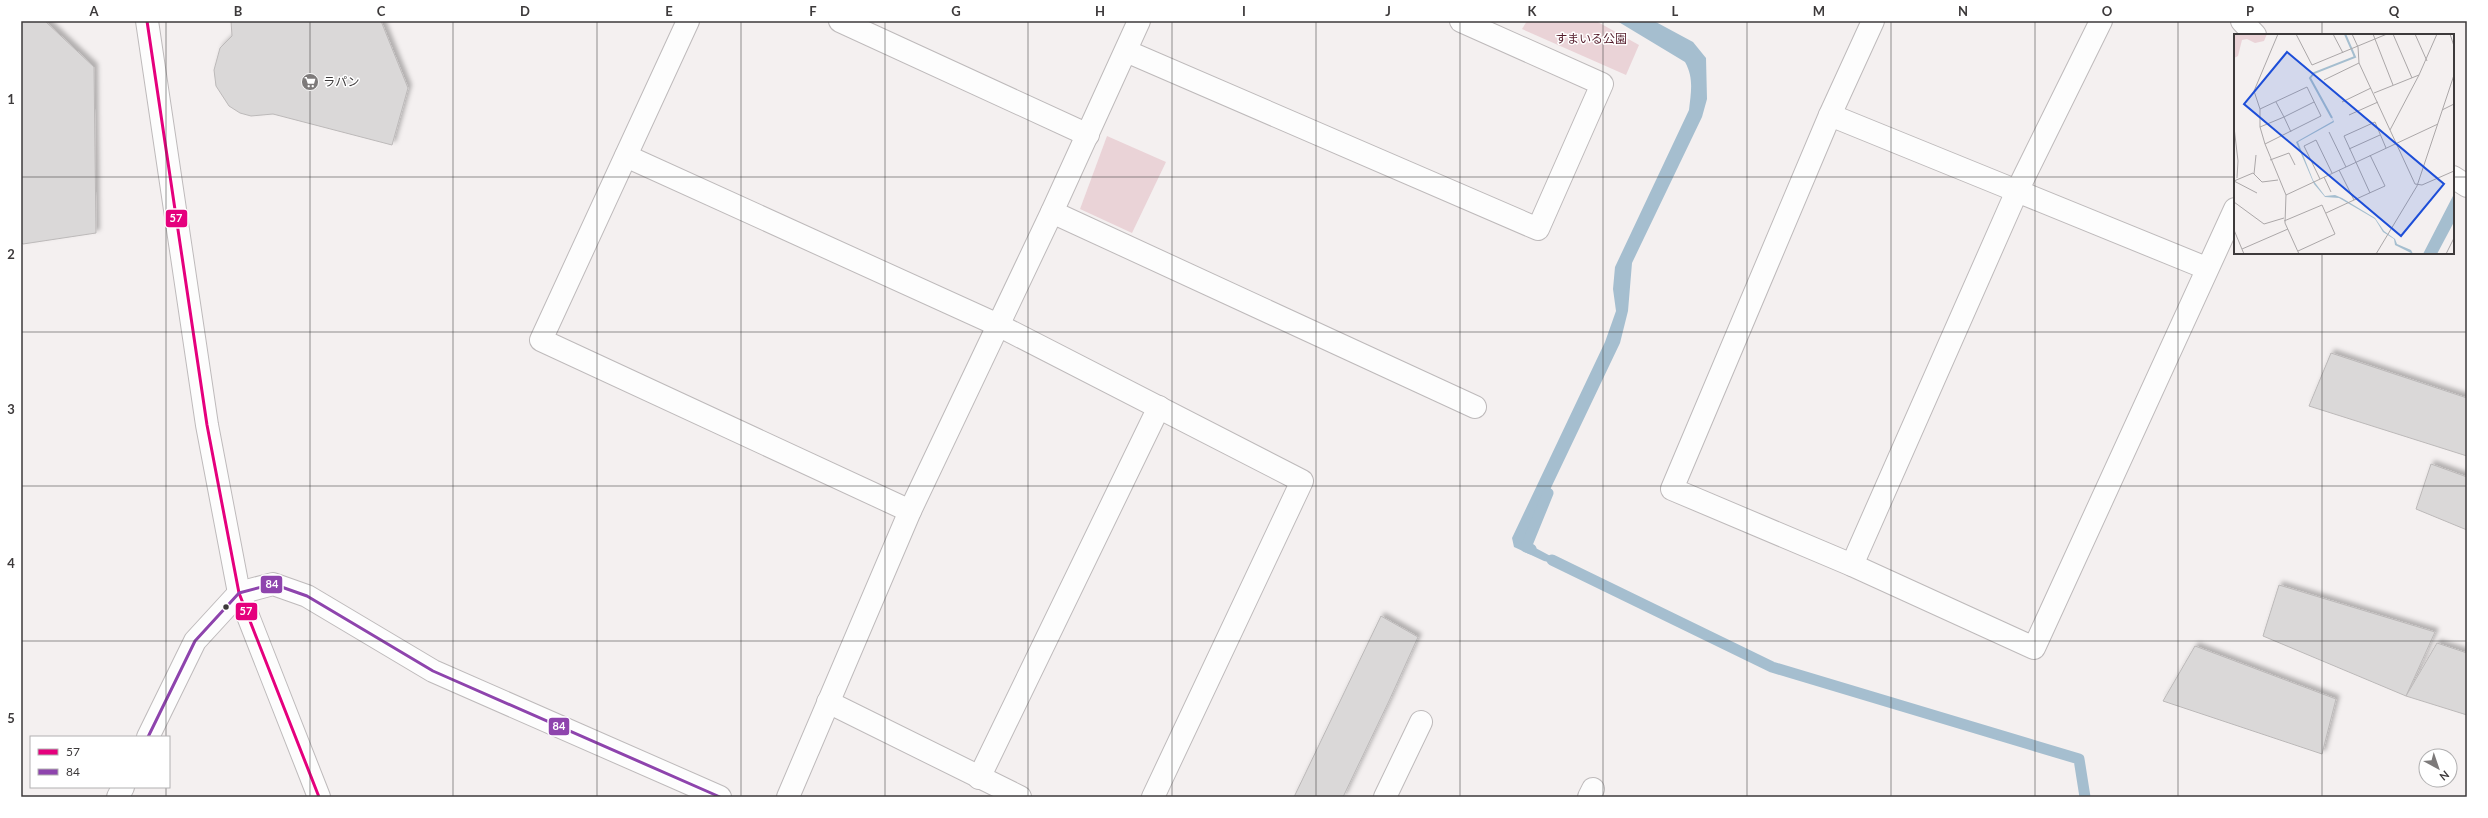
<svg xmlns="http://www.w3.org/2000/svg" width="2488" height="818" font-family="Lato,'Noto Sans JP',sans-serif">
<defs>
<filter id="shadow"><feDropShadow dx="3.5" dy="-3.5" stdDeviation="2" flood-color="#0004"/></filter>
</defs>
<rect width="100%" height="100%" fill="#f4f0f0"/>
<g fill="#ead3d7">
<polygon points="1527,21 1596,21 1639,45 1626,75 1522,29"/>
<polygon points="1107,136 1166,162 1132,233 1080,209"/>
</g>
<path fill="#a5becf" d="M1617,21H1654L1693,42L1706,58L1707,99L1702,117L1632,263L1628,311L1620,343L1528,536L1530,545L1571,567L1544,561L1514,547L1512,538L1605,342L1616,311L1613,289L1615,267L1689,110C1691,92 1694,78 1685,62Z"/>
<g fill="none" stroke-linecap="round" stroke-linejoin="round">
<g stroke="#a5becf" stroke-width="11">
<polyline points="1531,549 1526,547 1548,493"/>
<polyline points="1552,560 1772,667 2079,759 2085,797"/>
</g>
</g>
<g fill="#dad8d8" stroke="#bcb9b9" filter="url(#shadow)">
<polygon points="21,21 45,21 94,67 96,233 23,244 21,242"/>
<polygon points="231,21 381,21 408,88 392,145 273,114 251,116 240,113 229,106 216,86 214,70 220,48 232,36"/>
<polygon points="2331,353 2467,398 2467,456 2309,406"/>
<polygon points="2431,464 2467,477 2467,530 2416,509"/>
<polygon points="2279,585 2435,632 2406,696 2263,636"/>
<polygon points="1381,616 1418,637 1389,701 1343,797 1294,797"/>
<polygon points="2437,643 2467,653 2467,715 2406,696"/>
<polygon points="2195,646 2336,699 2322,754 2163,701"/>
</g>
<g fill="none" stroke-linecap="round" stroke-linejoin="round">
<g stroke="#bebabb" stroke-width="24">
<g id="minor">
<polyline points="147,21 207,425 239,593 319,797"/>
<polyline points="688,21 541,340 910,511"/>
<polyline points="840,21 1088,135"/>
<polyline points="1873,21 1830,115 1672,489 1852,565 2034,648 2235,209"/>
<polyline points="2242,21 2255,35"/>
<polyline points="1126,51 1538,229 1602,84 1461,21"/>
<polyline points="1830,115 2017,191 2101,21"/>
<polyline points="626,156 998,325 1302,481 1153,797"/>
<polyline points="2453,177 2467,186"/>
<polyline points="1052,212 1475,407"/>
<polyline points="1852,565 2017,191 2206,268"/>
<polyline points="828,702 1020,797"/>
<polyline points="148,737 195,641 239,593 273,584 307,596 433,671 720,797"/>
<polyline points="979,778 1159,407"/>
<polyline points="118,797 123,787"/>
<polyline points="788,797 910,511 1052,212 1139,21"/>
<polyline points="1385,797 1421,722"/>
<polyline points="1589,797 1593,789"/>
</g>
</g>
<use href="#minor" stroke="#fdfdfd" stroke-width="22"/>
<g stroke="#fff" stroke-width="6">
<polyline id="bus-1" points="147,21 207,425 239,593 319,797"/>
</g>
<g stroke="#fff" stroke-width="6">
<polyline id="bus-2" points="148,737 195,641 239,593 273,584 307,596 433,671 720,797"/>
</g>
<use href="#bus-1" stroke="#e5007d" stroke-width="3"/>
<use href="#bus-2" stroke="#8e44ad" stroke-width="3"/>
</g>
<path fill="none" stroke="#3d3a3b" stroke-width="1" stroke-opacity="0.55" d="M166,21V737M310,21V797M453,21V797M597,21V797M741,21V797M885,21V797M1028,21V797M1172,21V797M1316,21V797M1460,21V797M1603,21V797M1747,21V797M1891,21V797M2035,21V797M2178,21V797M2322,21V35M21,177H2235M2453,177H2467M2322,253V797M21,332H2467M21,486H2467M21,641H2467M166,787V797"/>
<defs>
<g id="supermarket-disc" transform="scale(0.9)"><circle r="9.5" fill="#7d7a7a" stroke="#fff"/><path d="M-6-5.5h2.5l.6 2H6L4.5 2H-2.5L-4.4-4H-6ZM-1.5 3.2a1.3 1.3 0 1 0 .1 0ZM3 3.2a1.3 1.3 0 1 0 .1 0Z" fill="#fff"/></g>
</defs>
<g fill-rule="evenodd">
<use href="#supermarket-disc" x="310" y="82"/>
</g>
<circle fill="#3d3a3b" stroke="#fff" stroke-width="1.5" cx="226" cy="607" r="3.5"/>
<g text-anchor="middle" stroke-width="3" stroke-linejoin="round" paint-order="stroke">
<g font-size="12" fill="#541c2b" stroke="#fff">
<text x="1591" y="43">すまいる公園</text>
</g>
<g font-size="12" fill="#3d3a3b" stroke="#fff" text-anchor="start">
<text x="323" y="86">ラパン</text>
</g>
</g>
<g transform="translate(2234 34)">
<rect width="220" height="220" fill="#f4f0f0"/>
<path d="M0,0H33L30,7L21,9L13,5L8,6L4,22L0,24Z" fill="#ead3d7"/>
<path d="M98,83L100,88L64,108L79,146L91,162L101,161L108,164L141,184L150,197L161,205L163,210L177,216L179,220L161,211L160,205L149,198L141,185L105,164L91,163L80,150L62,108L99,87ZM220,160V188L203,220H189Z" fill="#a5becf"/>
<path fill="none" stroke="#a5becf" stroke-width="2" d="M98,84L76,44L80,39L121,23L111,0"/>
<path fill="none" stroke="#aba7a8" stroke-width="1" d="M44,0L20,57L26,75V93L31,110L52,161L51,189L65,220M62,0L78,31L153,0M99,0L109,19M118,0L124,13L125,29L181,150L188,151L220,137M139,0L159,51M159,0L178,44M181,0L193,27M216,0L220,12M90,46L125,29M140,59L185,41L203,0M42,68L50,83L80,68M108,68L137,54M26,75L73,53L87,82L31,110M208,76L220,70M115,81L144,68M0,93L4,127L3,144M26,93L50,83L57,98M156,96L185,41M95,98L112,133M115,115L146,101M36,126L55,119L61,131M105,136L120,166L151,152L136,121M20,140L22,121M90,143L97,158M86,145L70,112L82,106L98,139M0,147L19,139L28,148L44,146M0,147L23,159M136,159L110,102L141,88L152,114M52,161L204,90M0,168L30,190L50,184M92,179L120,166M50,187L88,171L101,200L64,217M0,196L10,220M8,215L54,195M142,220L183,152L220,41M212,220L220,204"/>
<path fill="#1d4ed8" fill-opacity="0.15" stroke="#1d4ed8" stroke-width="2" d="M53,18L210,150L167,202L10,70Z"/>
<rect width="220" height="220" fill="none" stroke="#3d3a3b" stroke-width="2"/>
</g>
<g stroke="#fff" stroke-width="1.5">
<rect x="165" y="209" width="23" height="19" rx="4" fill="#e5007d"/>
<rect x="260" y="575" width="23" height="19" rx="4" fill="#8e44ad"/>
<rect x="235" y="602" width="23" height="19" rx="4" fill="#e5007d"/>
<rect x="548" y="717" width="22" height="19" rx="4" fill="#8e44ad"/>
</g>
<g font-size="11" text-anchor="middle" font-weight="bold" fill="#fff">
<text x="176" y="222">57</text>
<text x="272" y="588">84</text>
<text x="246" y="615">57</text>
<text x="559" y="730">84</text>
</g>
<rect width="2488" height="818" fill="none" stroke="#ffffff" stroke-width="44"/>
<rect x="30" y="736" width="140" height="52" fill="#ffffff" stroke="#b1b0b1"/>
<rect x="38" y="749" width="20" height="6" fill="#e5007d" stroke="#b1b0b1"/>
<text x="66" y="756" font-size="12" fill="#3d3a3b">57</text>
<rect x="38" y="769" width="20" height="6" fill="#8e44ad" stroke="#b1b0b1"/>
<text x="66" y="776" font-size="12" fill="#3d3a3b">84</text>
<g transform="translate(2438 768) rotate(140)"><circle r="19" fill="#ffffff" stroke="#b1b0b1"/>
<path d="M0-3L7 15L0 10L-7 15Z" fill="#7d7a7a"/>
<text y="-6" font-size="11" font-weight="bold" text-anchor="middle" fill="#3d3a3b">N</text>
</g>
<rect x="22" y="22" width="2444" height="774" fill="none" stroke="#3d3a3b" stroke-width="1.5"/>
<g font-size="13" text-anchor="middle" font-weight="bold" fill="#3d3a3b">
<text x="94" y="16">A</text>
<text x="238" y="16">B</text>
<text x="381" y="16">C</text>
<text x="525" y="16">D</text>
<text x="669" y="16">E</text>
<text x="813" y="16">F</text>
<text x="956" y="16">G</text>
<text x="1100" y="16">H</text>
<text x="1244" y="16">I</text>
<text x="1388" y="16">J</text>
<text x="1532" y="16">K</text>
<text x="1675" y="16">L</text>
<text x="1819" y="16">M</text>
<text x="1963" y="16">N</text>
<text x="2107" y="16">O</text>
<text x="2250" y="16">P</text>
<text x="2394" y="16">Q</text>
<text x="11" y="104">1</text>
<text x="11" y="259">2</text>
<text x="11" y="414">3</text>
<text x="11" y="568">4</text>
<text x="11" y="723">5</text>
</g>
</svg>
